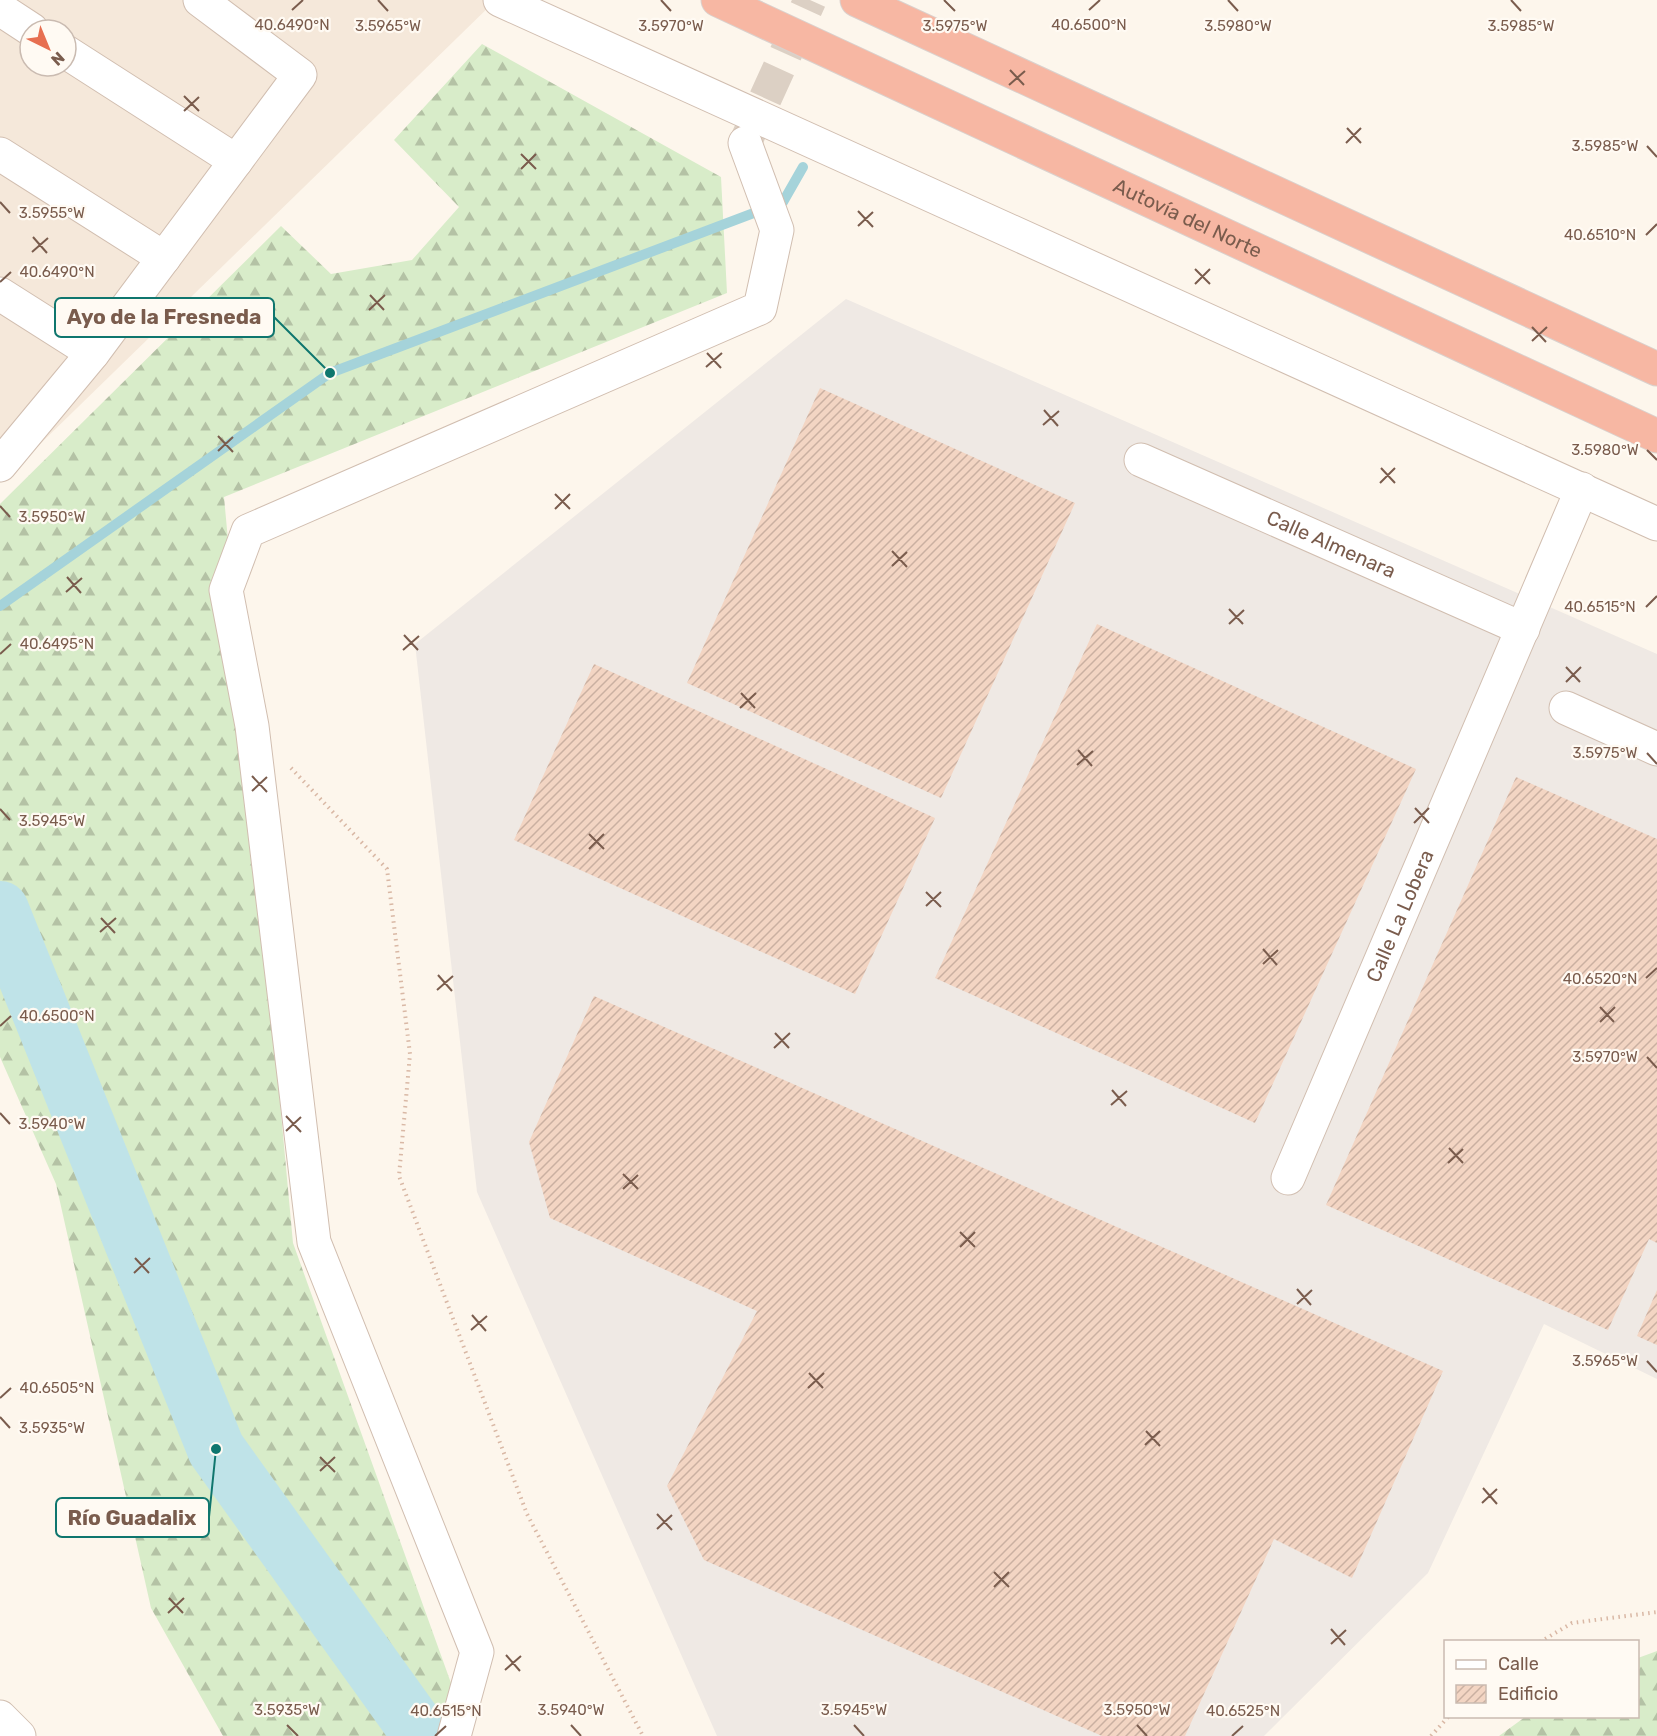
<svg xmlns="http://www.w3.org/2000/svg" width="1657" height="1736" font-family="Rubik,sans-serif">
<defs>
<pattern id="forest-firs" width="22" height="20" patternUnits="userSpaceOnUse" patternTransform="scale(1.5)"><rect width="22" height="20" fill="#d8ecc9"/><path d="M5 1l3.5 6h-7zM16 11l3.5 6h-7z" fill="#b4c2a5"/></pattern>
<pattern id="building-hatch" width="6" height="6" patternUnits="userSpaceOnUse" patternTransform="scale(1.5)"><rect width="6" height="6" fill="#f3d5c3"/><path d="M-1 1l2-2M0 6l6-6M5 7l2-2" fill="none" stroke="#cab0a1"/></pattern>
</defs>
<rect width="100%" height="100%" fill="#fdf6ec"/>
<path fill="#f5e8da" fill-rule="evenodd" d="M0,0H496L0,483ZM30,30H66V66H30Z"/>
<polygon fill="#efe9e4" points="846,299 1657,654 1657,1379 1544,1324 1428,1573 1264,1736 717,1736 477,1192 415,644"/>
<g fill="url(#forest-firs)">
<polygon points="482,44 721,177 727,293 224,497 293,1243 470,1736 223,1736 151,1608 56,1184 0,1057 0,504 281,226 331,274 412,260 459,207 394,140"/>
<polygon points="1657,1651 1657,1736 1499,1736 1525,1717 1638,1716 1638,1658"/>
</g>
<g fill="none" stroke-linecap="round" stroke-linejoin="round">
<polyline stroke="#a5d3da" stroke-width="10" points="0,606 330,373 783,202 803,167"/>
<polyline stroke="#bfe3e8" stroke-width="58" points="0,910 216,1449 422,1736"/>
</g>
<g fill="url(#building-hatch)">
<polygon points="820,388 1075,503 941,798 687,683"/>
<polygon points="1097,624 1416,769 1255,1123 935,978"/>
<polygon points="594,664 935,818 855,994 514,840"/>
<polygon points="1516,777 1657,839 1657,1243 1649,1239 1608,1330 1326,1205"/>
<polygon points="594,996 1443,1371 1352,1578 1274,1539 1185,1736 1102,1736 704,1560 667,1486 757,1311 550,1218 529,1142"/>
<polygon points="1657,1290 1657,1345 1637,1336"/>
</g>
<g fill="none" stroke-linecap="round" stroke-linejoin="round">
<polyline stroke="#dcd0c4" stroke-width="33" stroke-dasharray="33 16" stroke-linecap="butt" points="745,143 810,0"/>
<g stroke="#d1beb0" stroke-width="35">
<g id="minor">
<polyline points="500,0 1657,524"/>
<polyline points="0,9 32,30"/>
<polyline points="66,52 236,161"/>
<polyline points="0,154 164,258"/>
<polyline points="0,294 93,353"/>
<path id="s1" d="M1141,460L1523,629"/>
<polyline points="0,465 93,353 300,75 200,0"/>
<polyline points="1566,708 1657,749"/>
<path id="s2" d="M1288,1178L1582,489"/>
<polyline points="0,1717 19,1736"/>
<polyline points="454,1736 477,1652 314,1242 252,726 226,590 248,531 760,308 777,230 745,143"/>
</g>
</g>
<g stroke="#dad1cd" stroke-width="35">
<g id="highway">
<path id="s3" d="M718,0L1657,436"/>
<polyline points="857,0 1657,369"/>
</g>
</g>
<g stroke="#d9b8a5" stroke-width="4" stroke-dasharray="1.5 4.5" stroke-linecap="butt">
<polyline points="291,768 387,869 410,1054 399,1176 527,1514 643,1736"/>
<polyline points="1540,1642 1572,1623 1657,1612"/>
<polyline points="1431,1736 1449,1716"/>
</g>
<use href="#minor" stroke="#fff" stroke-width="33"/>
<use href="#highway" stroke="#f7b7a3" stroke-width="33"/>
</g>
<path fill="none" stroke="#7a5c4d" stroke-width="2" d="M378,0L388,11M661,0L671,11M944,0L955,11M1228,0L1238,11M1511,0L1521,11M292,10L303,0M1089,10L1100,0M1010,70L1024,85M1009,85L1025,71M184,96L199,111M184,111L199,97M1347,128L1361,143M1346,143L1361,128M1647,146L1657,157M521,154L536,169M521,169L536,154M0,202L10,213M858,211L873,227M858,226L873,212M1646,235L1657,224M33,237L47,253M32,252L48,238M1195,269L1210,284M0,282L11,272M1195,284L1210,269M370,295L384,310M369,310L385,295M1532,327L1546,342M1532,341L1547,327M707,353L721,368M706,367L722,353M1044,410L1058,426M1043,425L1059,411M218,436L233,452M1647,450L1657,460M218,451L233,437M1381,468L1395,483M1380,483L1395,468M555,494L570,509M0,506L10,517M555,509L570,494M892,551L907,567M892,566L907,552M67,577L81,593M66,592L82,578M1646,607L1657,596M1229,609L1243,624M1229,624L1244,610M404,635L418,650M403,650L419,636M0,654L11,644M1566,667L1580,682M1566,682L1581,667M741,693L755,708M740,708L756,693M1078,750L1092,766M1647,753L1657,764M1077,765L1093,751M252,776L267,792M252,791L267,777M1415,808L1429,823M0,809L10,820M1414,823L1429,808M589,834L604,849M589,849L604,834M926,892L941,907M926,906L941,892M101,918L115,933M100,932L116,918M1263,949L1277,965M1263,964L1278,950M438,975L452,991M1646,978L1657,968M437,990L453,976M1600,1007L1614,1022M1600,1022L1615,1007M0,1026L11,1016M775,1033L789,1048M774,1048L790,1033M1647,1057L1657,1068M1112,1090L1126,1106M1111,1105L1127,1091M0,1113L10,1124M286,1116L301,1132M286,1131L301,1117M1449,1148L1463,1163M1448,1163L1463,1149M623,1174L638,1189M623,1189L638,1175M960,1232L975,1247M960,1247L975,1232M135,1258L149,1273M134,1273L150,1258M1297,1289L1311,1305M1297,1304L1312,1290M472,1315L486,1331M471,1330L487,1316M1647,1361L1657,1372M809,1373L823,1388M808,1388L824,1373M0,1398L11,1388M0,1417L10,1428M1146,1431L1160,1446M1145,1445L1160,1431M320,1457L335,1472M320,1471L335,1457M1483,1488L1497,1504M1482,1503L1497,1489M657,1514L672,1530M657,1529L672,1515M994,1572L1009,1587M994,1587L1009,1572M169,1598L183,1613M168,1613L184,1598M1331,1629L1345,1645M1331,1644L1346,1630M506,1655L520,1671M505,1670L521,1656M287,1725L298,1736M571,1725L581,1736M854,1725L864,1736M1137,1725L1147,1736M435,1736L446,1726M1232,1736L1243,1726"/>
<g text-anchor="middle" stroke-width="4.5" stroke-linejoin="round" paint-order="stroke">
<g font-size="20" fill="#7a5c4d" stroke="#fffaf3">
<text dy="7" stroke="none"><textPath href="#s3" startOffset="518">Autovía del Norte</textPath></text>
<text dy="7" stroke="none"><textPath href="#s1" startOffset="208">Calle Almenara</textPath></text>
<text dy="7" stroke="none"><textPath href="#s2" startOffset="285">Calle La Lobera</textPath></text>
</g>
</g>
<g font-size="15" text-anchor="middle" fill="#7a5c4d" stroke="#fffaf3" stroke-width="4.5" stroke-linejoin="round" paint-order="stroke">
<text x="292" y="30">40.6490°N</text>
<text x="1089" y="30">40.6500°N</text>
<text x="388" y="31">3.5965°W</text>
<text x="671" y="31">3.5970°W</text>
<text x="955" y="31">3.5975°W</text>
<text x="1238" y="31">3.5980°W</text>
<text x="1521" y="31">3.5985°W</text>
<text x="1605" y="151">3.5985°W</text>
<text x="52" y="218">3.5955°W</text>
<text x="1600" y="240">40.6510°N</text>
<text x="57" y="277">40.6490°N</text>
<text x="1605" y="455">3.5980°W</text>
<text x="52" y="522">3.5950°W</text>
<text x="1600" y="612">40.6515°N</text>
<text x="57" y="649">40.6495°N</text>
<text x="1605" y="758">3.5975°W</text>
<text x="52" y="826">3.5945°W</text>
<text x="1600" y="984">40.6520°N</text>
<text x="57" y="1021">40.6500°N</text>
<text x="1605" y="1062">3.5970°W</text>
<text x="52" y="1129">3.5940°W</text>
<text x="1605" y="1366">3.5965°W</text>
<text x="57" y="1393">40.6505°N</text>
<text x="52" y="1433">3.5935°W</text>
<text x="287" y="1715">3.5935°W</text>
<text x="571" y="1715">3.5940°W</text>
<text x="854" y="1715">3.5945°W</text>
<text x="1137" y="1715">3.5950°W</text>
<text x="446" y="1716">40.6515°N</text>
<text x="1243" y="1716">40.6525°N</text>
</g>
<path fill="none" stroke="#0f766e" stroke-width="2" d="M330 373L274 317M216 1449L209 1517"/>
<g fill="#0f766e" stroke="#fffaf3" stroke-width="2">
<circle cx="330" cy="373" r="6"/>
<circle cx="216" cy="1449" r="6"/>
</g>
<g fill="#fffaf3" stroke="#0f766e" stroke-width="2">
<rect x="55" y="298" width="219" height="39" rx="6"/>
<rect x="56" y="1498" width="153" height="39" rx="6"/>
</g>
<g font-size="21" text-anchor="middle" font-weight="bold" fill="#7a5c4d">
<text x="164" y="324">Ayo de la Fresneda</text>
<text x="132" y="1525">Río Guadalix</text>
</g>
<rect x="1444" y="1640" width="195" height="78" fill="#fffaf3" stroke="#cabbb1" stroke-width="1.5"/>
<rect x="1456" y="1660" width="30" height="9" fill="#ffffff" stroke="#cabbb1" stroke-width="1.5"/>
<text x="1498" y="1670" font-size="18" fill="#7a5c4d">Calle</text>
<rect x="1456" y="1685" width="30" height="18" fill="url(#building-hatch)" stroke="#cabbb1" stroke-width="1.5"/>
<text x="1498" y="1700" font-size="18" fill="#7a5c4d">Edificio</text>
<g transform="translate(48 48) rotate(137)"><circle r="28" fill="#fffaf3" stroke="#cabbb1" stroke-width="1.5"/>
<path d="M0-4.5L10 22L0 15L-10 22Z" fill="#e76f51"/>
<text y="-9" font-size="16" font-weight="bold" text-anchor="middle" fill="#7a5c4d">N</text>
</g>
</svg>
